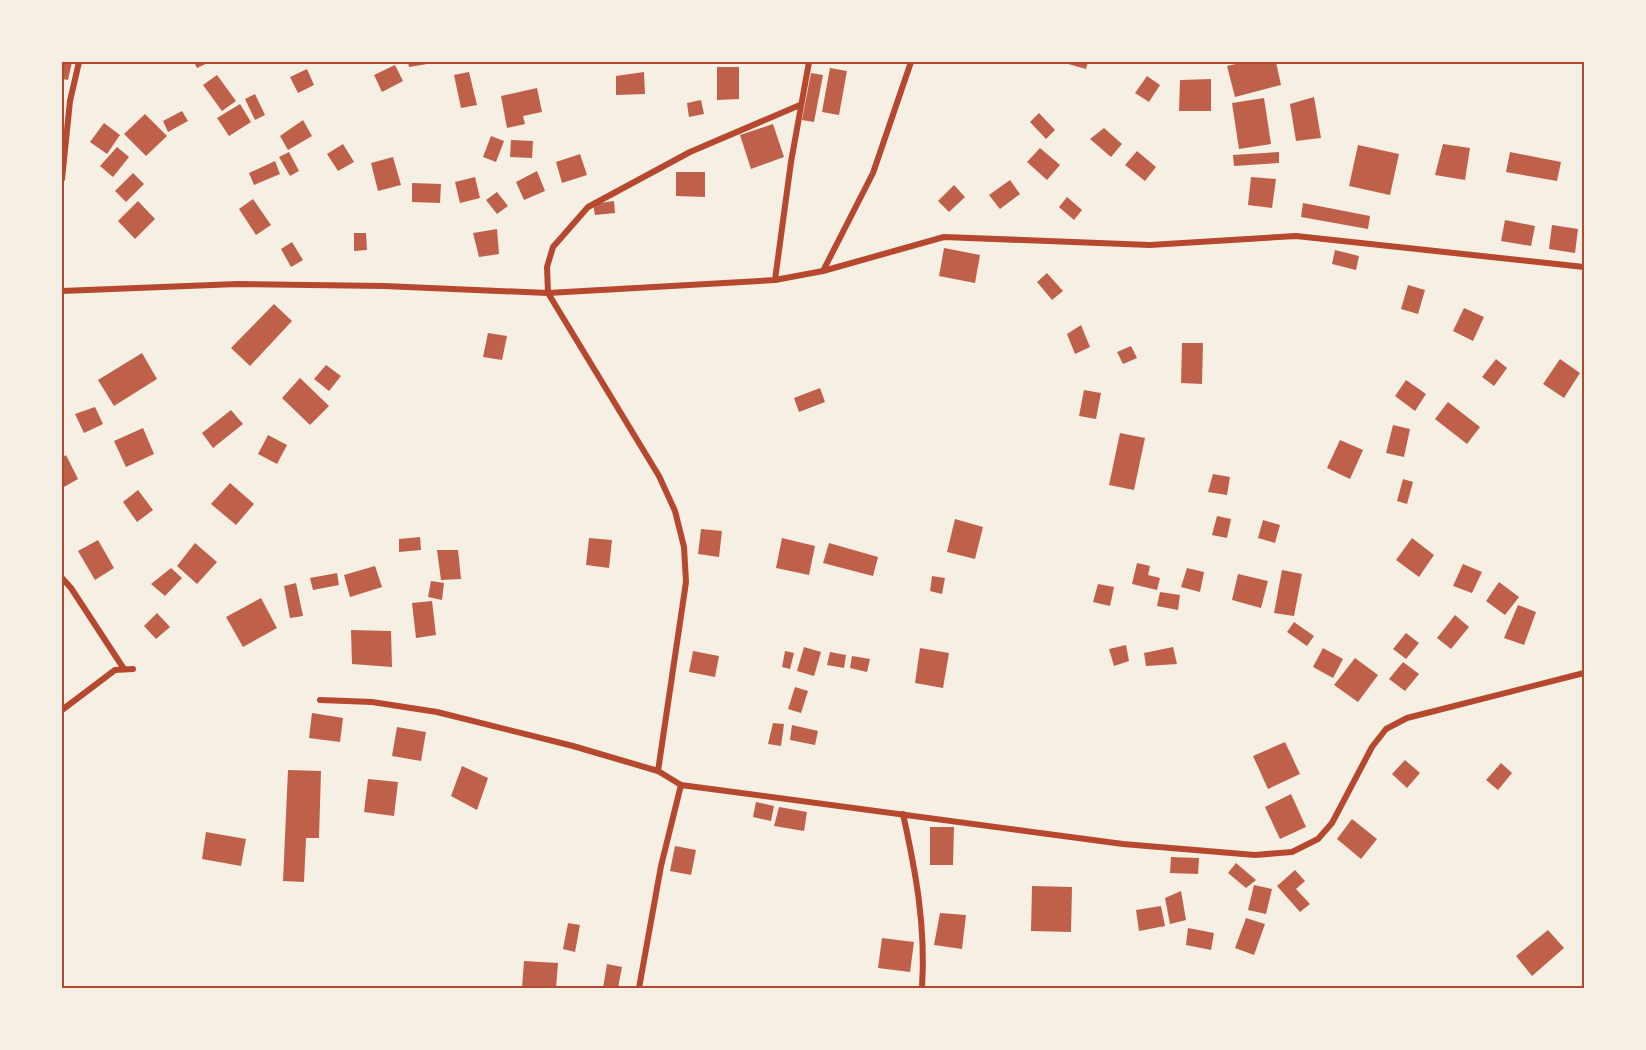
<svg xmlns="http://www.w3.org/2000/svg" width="1646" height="1050" font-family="'Noto Serif',serif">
<rect width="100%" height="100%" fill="#f6efe4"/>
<g fill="#bf614a">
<polygon points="62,62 72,62 68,80 62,79"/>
<polygon points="194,62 210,62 197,68"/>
<polygon points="408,62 427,62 427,64 409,67"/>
<polygon points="1061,62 1088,62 1086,69"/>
<polygon points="1244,62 1276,62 1281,85 1235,97 1227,66"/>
<polygon points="395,65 403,81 382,92 374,75"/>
<polygon points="717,67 739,67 739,99 717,100"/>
<polygon points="830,68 847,71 839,115 822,112"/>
<polygon points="307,69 314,85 298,93 290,77"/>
<polygon points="469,72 477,105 461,108 454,75"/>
<polygon points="644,72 645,94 616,95 616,76"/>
<polygon points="811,73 823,75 814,122 802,120"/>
<polygon points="217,75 236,101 222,111 203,85"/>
<polygon points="1147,76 1160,85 1149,102 1135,93"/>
<polygon points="1211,79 1211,111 1179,111 1180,80"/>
<polygon points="537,88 542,112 523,116 525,124 507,128 501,96"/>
<polygon points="255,94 265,115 255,120 245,99"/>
<polygon points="1314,97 1321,138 1296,141 1290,104"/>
<polygon points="1264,98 1271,144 1239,149 1232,103"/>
<polygon points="701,100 704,114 689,117 687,103"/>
<polygon points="240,104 251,122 229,136 217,118"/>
<polygon points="182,111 188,121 168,132 163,121"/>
<polygon points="1039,113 1055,130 1046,139 1030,122"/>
<polygon points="145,114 167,136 146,156 124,134"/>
<polygon points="303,120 312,136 288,150 280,136"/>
<polygon points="104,123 120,135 107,154 90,142"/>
<polygon points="773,124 784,157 751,169 740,135"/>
<polygon points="1104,128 1122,144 1111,157 1090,139"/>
<polygon points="491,136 504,141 496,162 483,157"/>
<polygon points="511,140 533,141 532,158 510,157"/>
<polygon points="343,144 354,162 338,171 327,154"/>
<polygon points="1443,144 1470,148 1465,180 1435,175"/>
<polygon points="1358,145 1399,154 1390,195 1349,186"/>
<polygon points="117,147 129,157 113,177 100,166"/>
<polygon points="1040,148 1060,165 1047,180 1027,162"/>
<polygon points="1137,151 1156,167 1145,181 1125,165"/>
<polygon points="289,152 299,171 290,176 279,157"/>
<polygon points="1279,152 1279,163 1234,166 1233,155"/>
<polygon points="1510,152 1561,162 1557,181 1506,172"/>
<polygon points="580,154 587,175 562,183 556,162"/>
<polygon points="393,157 401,185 378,191 371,163"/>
<polygon points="275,161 280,174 254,185 249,173"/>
<polygon points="537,171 545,191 524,200 516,182"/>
<polygon points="676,172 705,172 705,197 676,196"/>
<polygon points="133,173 144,184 126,202 115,191"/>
<polygon points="475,177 480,198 460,203 455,182"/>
<polygon points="1251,177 1276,179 1272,208 1248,205"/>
<polygon points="1010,180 1020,194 1000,209 989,195"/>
<polygon points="412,183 441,184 440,203 412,202"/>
<polygon points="954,185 965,197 949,212 938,201"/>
<polygon points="497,192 508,206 497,214 486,200"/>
<polygon points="1067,197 1082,210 1074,220 1059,207"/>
<polygon points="253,199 271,225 256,235 239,209"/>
<polygon points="138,201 155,219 135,239 118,221"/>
<polygon points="614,201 615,213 595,215 593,204"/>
<polygon points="1303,203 1370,216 1368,229 1301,217"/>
<polygon points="1505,220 1535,226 1531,246 1501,241"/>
<polygon points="1552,225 1578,229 1575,253 1549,249"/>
<polygon points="497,229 499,254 479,257 473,233"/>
<polygon points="354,233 366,233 367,250 354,251"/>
<polygon points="292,242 303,260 291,267 281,249"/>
<polygon points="944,248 980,255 975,283 939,276"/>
<polygon points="1335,250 1359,256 1356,270 1332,264"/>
<polygon points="1047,273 1063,291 1052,300 1037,282"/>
<polygon points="1408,285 1425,290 1418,314 1401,309"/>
<polygon points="274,304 292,321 250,366 231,348"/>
<polygon points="1464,308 1484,317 1473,341 1453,331"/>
<polygon points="1081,325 1090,347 1075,354 1067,334"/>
<polygon points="488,333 507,336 502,360 483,357"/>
<polygon points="1182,343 1203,343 1202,384 1181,383"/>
<polygon points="1131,346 1137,358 1123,364 1117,352"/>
<polygon points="142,353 157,379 114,406 98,380"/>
<polygon points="1496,359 1507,368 1494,386 1482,377"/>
<polygon points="1560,359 1580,373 1564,398 1543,384"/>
<polygon points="326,365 341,376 329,391 314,379"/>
<polygon points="300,378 329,406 310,425 282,398"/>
<polygon points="1406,380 1426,394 1415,411 1395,396"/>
<polygon points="820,388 825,402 799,412 794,398"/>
<polygon points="1084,390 1101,393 1096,419 1079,416"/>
<polygon points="1448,402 1480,427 1467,444 1435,419"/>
<polygon points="95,407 103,424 84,433 75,414"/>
<polygon points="231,410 243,424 213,448 202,433"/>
<polygon points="1393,425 1410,429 1404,457 1386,453"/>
<polygon points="143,428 154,454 126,467 114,441"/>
<polygon points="1120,433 1145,438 1134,490 1109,485"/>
<polygon points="268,435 287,445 277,464 258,454"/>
<polygon points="1340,440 1363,450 1350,479 1327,468"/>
<polygon points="66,455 78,479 62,488 62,458"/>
<polygon points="1213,474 1230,477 1227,495 1208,492"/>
<polygon points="1403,479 1413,482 1407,504 1397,501"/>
<polygon points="230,483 254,504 236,525 211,504"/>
<polygon points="138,490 153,510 137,522 123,502"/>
<polygon points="1217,516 1231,519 1227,538 1212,535"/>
<polygon points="955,519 983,527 975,559 947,552"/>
<polygon points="1263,520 1280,525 1275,543 1258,538"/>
<polygon points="701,529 722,531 719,557 698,554"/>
<polygon points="420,537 421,550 399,552 399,539"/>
<polygon points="589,538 612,540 609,568 586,565"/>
<polygon points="782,538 815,546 809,575 776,568"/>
<polygon points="1412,538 1434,555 1419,577 1396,560"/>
<polygon points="98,540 114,568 95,580 78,551"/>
<polygon points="195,543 217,562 197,584 177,566"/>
<polygon points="829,543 878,557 873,576 823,563"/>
<polygon points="437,550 458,550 461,579 441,580"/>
<polygon points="1137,563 1150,566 1148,575 1160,578 1157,590 1132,584"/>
<polygon points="1463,564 1482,572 1472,593 1453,586"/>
<polygon points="375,566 382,587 350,597 344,575"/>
<polygon points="171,568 182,578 165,596 151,584"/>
<polygon points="1187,568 1204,572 1200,592 1181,587"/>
<polygon points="1282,570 1302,574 1294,616 1274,613"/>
<polygon points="337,573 339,585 313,590 310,578"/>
<polygon points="1238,574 1268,581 1261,608 1232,600"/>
<polygon points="932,576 945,578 942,594 930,591"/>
<polygon points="431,581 444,583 442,600 428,597"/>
<polygon points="1499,582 1519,597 1505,615 1486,601"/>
<polygon points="296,583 303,616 290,618 284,586"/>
<polygon points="1098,584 1114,587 1110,606 1093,602"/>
<polygon points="1160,592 1180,595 1178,610 1157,606"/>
<polygon points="261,598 277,628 243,647 226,617"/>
<polygon points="432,601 436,635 416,638 412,603"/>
<polygon points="1518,605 1536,612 1524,645 1504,638"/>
<polygon points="157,613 170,627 156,639 144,626"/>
<polygon points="1455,615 1469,627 1451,649 1437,638"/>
<polygon points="1294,622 1314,636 1307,646 1287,632"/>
<polygon points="351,630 391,631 392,667 352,664"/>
<polygon points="1406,633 1419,643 1406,659 1393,649"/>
<polygon points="1126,645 1129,661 1114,666 1109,649"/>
<polygon points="804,647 821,652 814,676 797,671"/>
<polygon points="1173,647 1177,664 1146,666 1144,653"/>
<polygon points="920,648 949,653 943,688 915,683"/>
<polygon points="1323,648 1343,659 1333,678 1313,667"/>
<polygon points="693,651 719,656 715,677 689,672"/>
<polygon points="785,651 794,653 790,669 782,667"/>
<polygon points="830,652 846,655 844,668 827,665"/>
<polygon points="852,656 870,659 867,672 850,668"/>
<polygon points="1355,658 1378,675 1358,702 1334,685"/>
<polygon points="1403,662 1419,674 1405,691 1389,679"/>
<polygon points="795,687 808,691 801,713 788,709"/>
<polygon points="312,713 343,718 340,742 309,738"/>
<polygon points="773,723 784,724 781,746 768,744"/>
<polygon points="792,725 818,731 815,745 790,740"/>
<polygon points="397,727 426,732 421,761 392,756"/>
<polygon points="1285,742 1300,774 1268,789 1253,756"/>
<polygon points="1405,760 1420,773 1407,788 1392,774"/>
<polygon points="1501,763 1512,773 1498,790 1486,780"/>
<polygon points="462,766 488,778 477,810 451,796"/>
<polygon points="288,770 321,771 319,838 306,838 304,882 283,881"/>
<polygon points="368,779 398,782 394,816 364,812"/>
<polygon points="1291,794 1306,827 1280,839 1265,807"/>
<polygon points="756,802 774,806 771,821 753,817"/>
<polygon points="779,807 807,812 804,831 774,826"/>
<polygon points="1352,819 1377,839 1361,859 1337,839"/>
<polygon points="930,827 954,827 953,865 930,865"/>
<polygon points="206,832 246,839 241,866 202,859"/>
<polygon points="675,846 696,850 691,875 670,871"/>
<polygon points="1171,857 1199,858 1198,874 1170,873"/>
<polygon points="1236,863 1256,880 1246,888 1228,873"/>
<polygon points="1295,870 1305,881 1296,889 1310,904 1300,912 1277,886"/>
<polygon points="1254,885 1272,889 1266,914 1248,910"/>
<polygon points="1032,886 1072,887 1071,932 1031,931"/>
<polygon points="1181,891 1186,920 1170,924 1165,898"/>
<polygon points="1161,906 1165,926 1139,931 1136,910"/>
<polygon points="940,913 966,915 962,949 934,945"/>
<polygon points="1246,918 1265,924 1254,955 1235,948"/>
<polygon points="568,923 580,925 575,952 563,949"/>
<polygon points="1188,928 1214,933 1211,950 1186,945"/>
<polygon points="1548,930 1564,948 1532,976 1516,956"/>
<polygon points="882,938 914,942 910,972 878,968"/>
<polygon points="524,961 558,963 556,988 522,988"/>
<polygon points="607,964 622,967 618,988 603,988"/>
</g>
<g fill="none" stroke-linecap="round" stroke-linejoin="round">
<g stroke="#b5482f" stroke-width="6">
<polyline points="62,179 70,101 79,62"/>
<polyline points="823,271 873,173 911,62"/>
<polyline points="775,280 791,162 809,62"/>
<polyline points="62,291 237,284 384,286 548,293 775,280 823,271 944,237 1150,245 1296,236 1584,267"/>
<polyline points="62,578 71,588 124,669"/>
<polyline points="320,700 372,702 437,712 573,746 658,771 681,785 1123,844 1255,855 1292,852 1318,839 1332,823 1372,747 1386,729 1407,718 1584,673"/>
<polyline points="62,710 115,670 133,669"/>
<polyline points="658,771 686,582 684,547 675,511 659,476 548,293 547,267 553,247 588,207 690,152 800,105"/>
<path d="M903,814C916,873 926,927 922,988"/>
<polyline points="639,988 661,866 681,785"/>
</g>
</g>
<rect width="1646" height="1050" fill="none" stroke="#f6efe4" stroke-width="126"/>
<rect x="63" y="63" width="1520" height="924" fill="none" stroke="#b5482f" stroke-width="2"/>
</svg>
